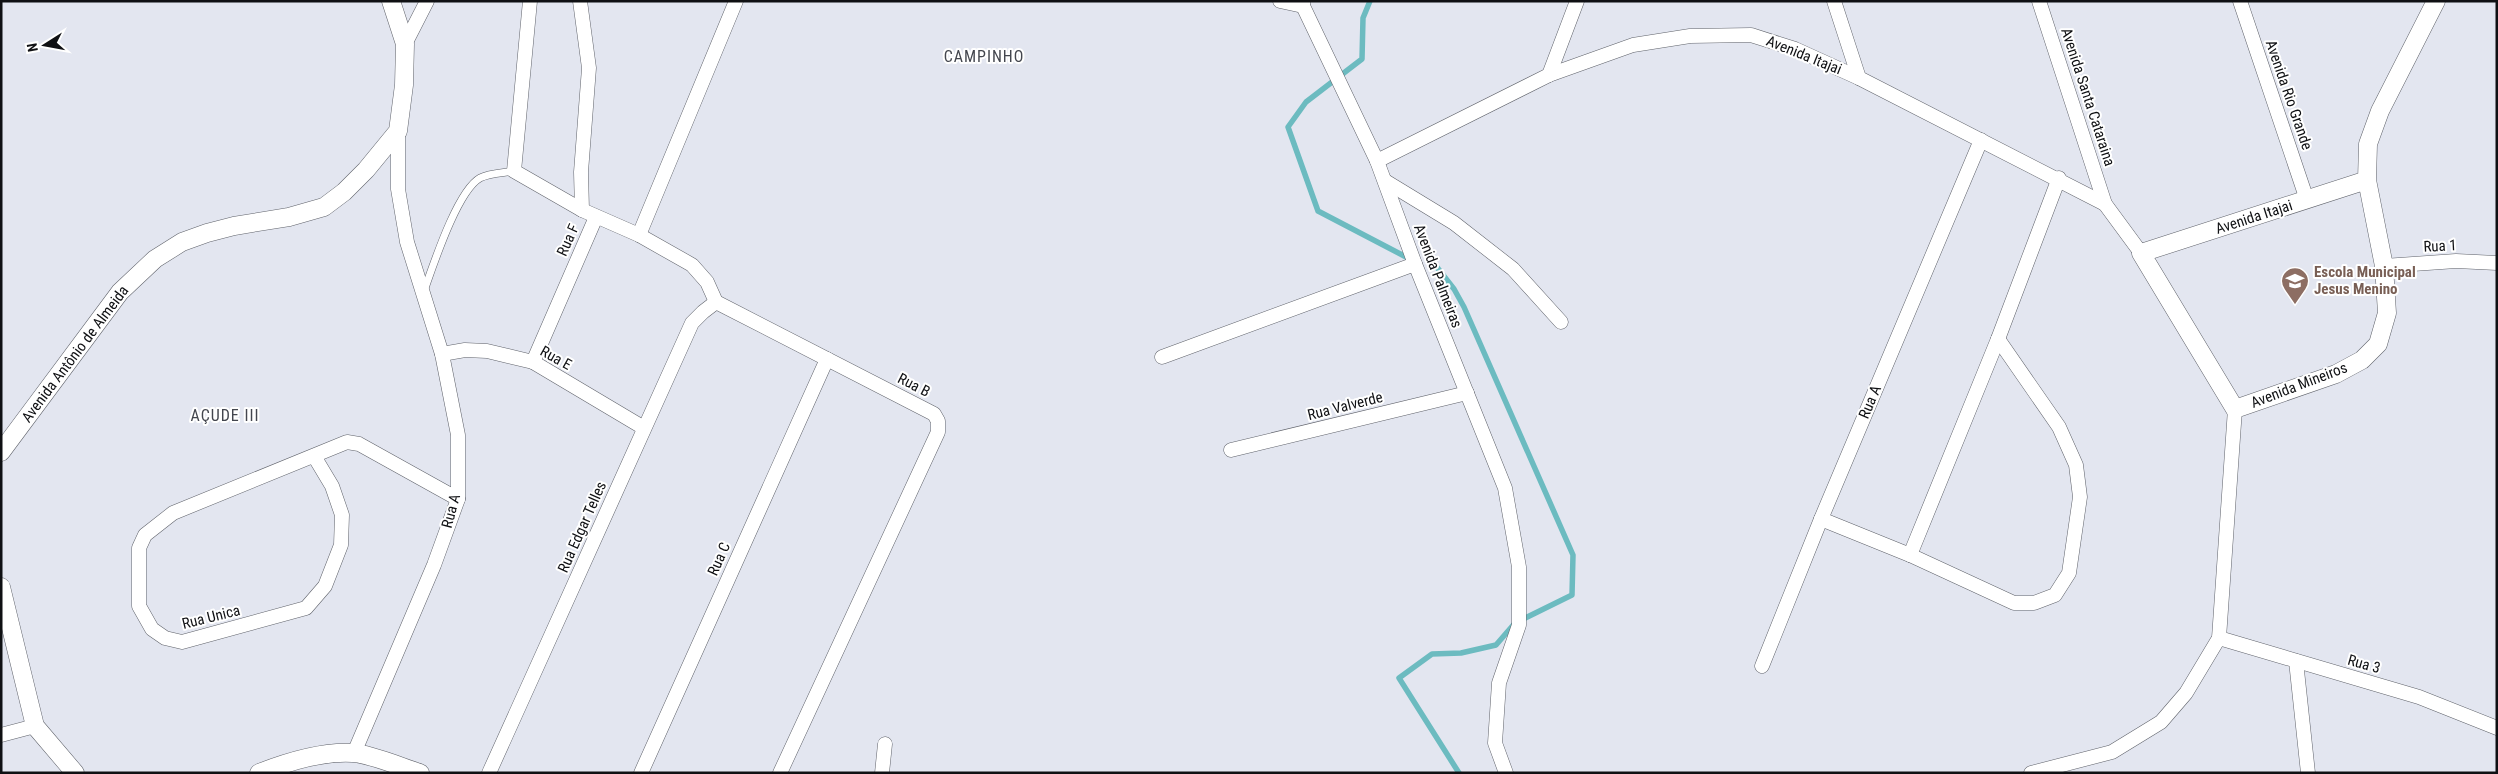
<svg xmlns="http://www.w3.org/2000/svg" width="2498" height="774" font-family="'Roboto Condensed',sans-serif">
<rect width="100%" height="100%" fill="#e3e6f0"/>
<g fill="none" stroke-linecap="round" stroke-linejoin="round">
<g stroke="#6cbbc0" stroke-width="5.5">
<polyline points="1370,1 1363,18 1362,59 1306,102 1288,127 1318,211 1408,258"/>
<polyline points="1436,266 1454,289 1464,307 1573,555 1572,595 1515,623 1496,645 1461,653 1432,654 1399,678 1459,773"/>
</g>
<g stroke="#5f626a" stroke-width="8">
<path id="service" d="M424,291C433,266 457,191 480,178C489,173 503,173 514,171"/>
</g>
<g stroke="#5f626a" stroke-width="15">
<g id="minor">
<polyline points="530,1 514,171 582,210 639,235 692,265 707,282 716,302 934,414 938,421 938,432 780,773"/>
<polyline points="580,1 589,68 581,172 582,210"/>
<polyline points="1280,1 1303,6"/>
<polyline points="1303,1 1303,6 1377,161 1415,264 1505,488 1519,567 1519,625 1499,683 1495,743 1506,773"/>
<polyline points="1834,1 1859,78"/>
<polyline points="2039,1 2105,204"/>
<polyline points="2240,1 2307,200"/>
<polyline points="405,44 427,1"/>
<polyline points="1549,75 1577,1"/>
<polyline points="1377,161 1549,75 1633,45 1690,36 1751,35 1795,49 1859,78 2105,204 2141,253"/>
<polyline points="1385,181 1454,223 1513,269 1561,322"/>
<polyline points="639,235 736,1"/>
<polyline points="2384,266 2456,261 2497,263"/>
<polyline points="442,354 465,350 487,351 533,362 644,428"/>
<polyline points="1162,357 1415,264"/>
<polyline points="533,362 596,217"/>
<polyline points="1231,450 1467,393"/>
<polyline points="314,456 332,486 342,515 341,545 325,586 306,608 182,642 165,638 152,629 139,606 139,548 145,535 173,513 347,442 359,444 458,499"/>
<polyline points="1821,519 1910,555 2014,603 2034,603 2055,595 2069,573 2080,497 2076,465 2059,427 1998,339"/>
<polyline points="1910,555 1998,339 2059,178"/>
<polyline points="2219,638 2419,697 2497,728"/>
<polyline points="2296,661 2308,773"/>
<polyline points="1762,666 1821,519 1981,140"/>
<polyline points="1,735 35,726"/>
<polyline points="354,753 434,565 458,499 458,435 442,354 407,242 398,189 398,131"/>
<polyline points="489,773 692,323 703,312 716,302"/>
<polyline points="641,773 827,359"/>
<polyline points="882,773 885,744"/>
<polyline points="2031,773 2112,752 2161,722 2186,693 2219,638 2235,409"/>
</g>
</g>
<g stroke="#5f626a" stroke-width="19">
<g id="tertiary">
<polyline points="2367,180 2141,253 2235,409 2336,374 2362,360 2378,344 2387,313 2384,266 2367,180 2368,144 2380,111 2436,1"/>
<polyline points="1,452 120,292 155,259 182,242 207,233 234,226 289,217 324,207 344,192 366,170 398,131 404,85 405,44 391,1"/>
<polyline points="1,587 35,726 75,773"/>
<path d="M259,773C287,762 322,751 353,753C371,754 401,767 420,773"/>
</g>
</g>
<use href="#service" stroke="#fff" stroke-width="7"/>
<use href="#minor" stroke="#fff" stroke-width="14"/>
<use href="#tertiary" stroke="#fff" stroke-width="18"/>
</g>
<defs>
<g id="school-pin" transform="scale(1.4375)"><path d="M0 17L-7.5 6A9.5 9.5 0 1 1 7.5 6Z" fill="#8d6e63" stroke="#fff"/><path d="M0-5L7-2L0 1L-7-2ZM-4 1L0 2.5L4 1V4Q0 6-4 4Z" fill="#fff"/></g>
</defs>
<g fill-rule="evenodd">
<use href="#school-pin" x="2295" y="281"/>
</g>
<g text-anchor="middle" stroke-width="4" stroke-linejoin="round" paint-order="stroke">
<g font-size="15" fill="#0f1013" stroke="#fff">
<text transform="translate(1804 55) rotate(22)" y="5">Avenida Itajai</text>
<text transform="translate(2289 95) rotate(71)" y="5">Avenida Rio Grande</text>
<text transform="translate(2088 97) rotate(72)" y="5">Avenida Santa Cataraina</text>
<text transform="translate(2254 217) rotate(-18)" y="5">Avenida Itajai</text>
<text transform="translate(568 240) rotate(-66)" y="5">Rua F</text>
<text transform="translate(2440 246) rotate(-3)" y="5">Rua 1</text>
<text transform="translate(1438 276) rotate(69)" y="5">Avenida Palmeiras</text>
<text transform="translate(75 354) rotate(-53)" y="5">Avenida Antônio de Almeida</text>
<text transform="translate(556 358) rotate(29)" y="5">Rua E</text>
<text transform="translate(914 385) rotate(27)" y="5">Rua B</text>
<text transform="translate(2299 385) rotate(-21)" y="5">Avenida Mineiros</text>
<text transform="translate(1870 402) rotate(-67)" y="5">Rua A</text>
<text transform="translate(1345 406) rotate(-14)" y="5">Rua Valverde</text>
<text transform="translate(451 511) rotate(-75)" y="5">Rua A</text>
<text transform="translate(582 527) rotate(-66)" y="5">Rua Edgar Telles</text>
<text transform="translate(719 559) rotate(-66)" y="5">Rua C</text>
<text transform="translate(211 617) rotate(-14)" y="5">Rua Unica</text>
<text transform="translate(2364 664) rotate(16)" y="5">Rua 3</text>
</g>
<g font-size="15" font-weight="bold" fill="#785e54" stroke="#fff" text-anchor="start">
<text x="2314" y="277">Escola Municipal<tspan x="2314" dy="17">Jesus Menino</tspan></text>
</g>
<g font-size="16" letter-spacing="1" fill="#43464e" stroke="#fff">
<text x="984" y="62">CAMPINHO</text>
<text x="225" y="421">AÇUDE III</text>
</g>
</g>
<rect width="2498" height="774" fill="none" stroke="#0f1013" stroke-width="5"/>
<g transform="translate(45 45) rotate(259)" stroke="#ffffff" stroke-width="4" paint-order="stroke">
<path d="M0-4L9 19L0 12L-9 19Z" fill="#0f1013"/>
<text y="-8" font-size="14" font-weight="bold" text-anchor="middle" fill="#0f1013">N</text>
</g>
</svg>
